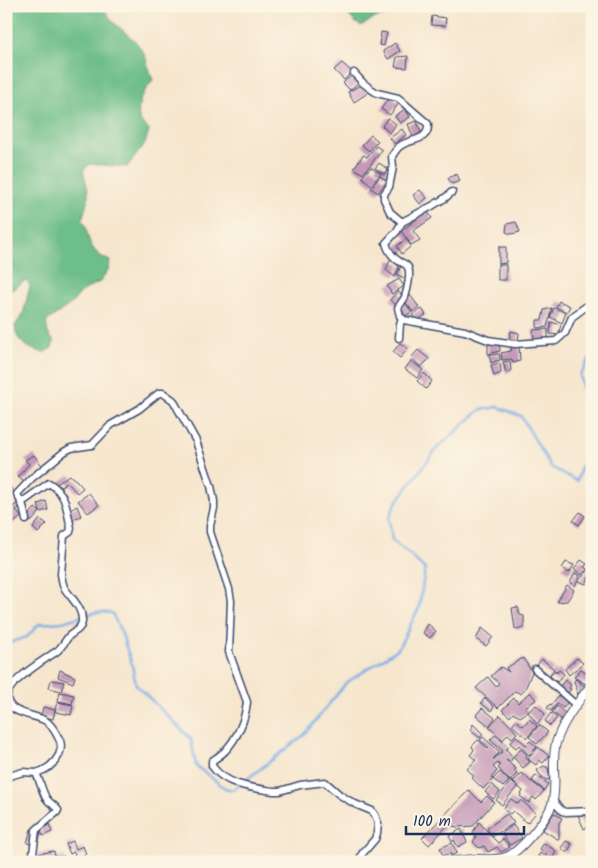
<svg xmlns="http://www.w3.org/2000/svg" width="598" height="868" font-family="Kalam,sans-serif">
<rect width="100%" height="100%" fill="#fcf5e5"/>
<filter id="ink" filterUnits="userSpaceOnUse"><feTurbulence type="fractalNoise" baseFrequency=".02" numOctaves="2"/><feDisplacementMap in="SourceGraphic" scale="10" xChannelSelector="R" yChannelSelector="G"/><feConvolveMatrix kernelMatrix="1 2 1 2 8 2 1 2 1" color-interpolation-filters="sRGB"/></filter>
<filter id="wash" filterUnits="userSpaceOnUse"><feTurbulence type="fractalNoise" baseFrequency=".0096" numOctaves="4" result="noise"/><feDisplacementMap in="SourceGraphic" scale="20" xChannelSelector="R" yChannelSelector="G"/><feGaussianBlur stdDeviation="1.12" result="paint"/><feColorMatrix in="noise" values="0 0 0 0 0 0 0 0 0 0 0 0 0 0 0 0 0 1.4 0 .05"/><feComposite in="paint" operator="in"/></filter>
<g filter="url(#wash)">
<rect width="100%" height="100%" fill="#f6e6ce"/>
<g fill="#6ebe89" stroke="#447674">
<path d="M6,6H102L112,21L135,41L144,53L153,80C141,96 137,100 139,120L149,130L145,144L127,167L90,164L83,170L88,190V198L82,220C88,228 86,232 89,240C92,250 100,257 110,261L109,268L101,281L81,292L72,303L47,321C46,330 48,335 54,341L52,348C50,349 47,351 45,352C37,353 23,345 19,339C16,335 16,330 15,326L23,314L30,286L26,280L6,294Z"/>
<path d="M345,6H395C393,17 384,15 375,18C370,20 366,24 361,26C352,21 348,15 345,6Z"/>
</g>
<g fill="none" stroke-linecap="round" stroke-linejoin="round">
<polyline stroke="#77aee6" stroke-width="2.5" points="6,644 27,637 39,624 62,622 97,612 112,613 122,634 132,665 136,685 191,739 196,766 225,788 233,790 304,735 346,683 398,649 419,608 425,569 410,555 392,540 389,519 395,504 437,448 480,410 498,407 521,416 551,467 577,481 583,462 589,419 580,375 592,355"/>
</g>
<g id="blocks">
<g fill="#c59ab8">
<polygon points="432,16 446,18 445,26 431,25"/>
<polygon points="381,32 387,33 384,46 379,45"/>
<polygon points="395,43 400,51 388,59 383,51"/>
<polygon points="408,56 407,68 395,67 397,57"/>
<polygon points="342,63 352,72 344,80 334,70"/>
<polygon points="353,74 359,82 350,90 343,83"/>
<polygon points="362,84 368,93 354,102 348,92"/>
<polygon points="390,96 399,103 390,115 381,109"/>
<polygon points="405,109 410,117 400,123 395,116"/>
<polygon points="388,118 396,124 390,133 382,126"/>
<polygon points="417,121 421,133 413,137 408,124"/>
<polygon points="402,129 406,135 395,144 390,138"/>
<polygon points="371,135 378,141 369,151 362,145"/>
<polygon points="376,146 382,150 363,174 354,168 363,155 367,157"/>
<polygon points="379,163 388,169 384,175 382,174 383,172 382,173 375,168"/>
<polygon points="371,167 381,174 371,185 362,177"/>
<polygon points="457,174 460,181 452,184 448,178"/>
<polygon points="380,176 387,181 378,193 371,188"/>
<polygon points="420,190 427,198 420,204 413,195"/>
<polygon points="427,211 432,218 413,231 420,240 411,245 401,231"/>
<polygon points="516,222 520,232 511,234 506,232 507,224"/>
<polygon points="406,239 411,246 402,254 397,246"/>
<polygon points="499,247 506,247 506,263 499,264"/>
<polygon points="390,260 400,264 395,277 386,270"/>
<rect x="498" y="265" width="8" height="15"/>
<polygon points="401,266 407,269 405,272 407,273 404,278 397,275"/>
<polygon points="399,279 404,286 392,294 387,286"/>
<polygon points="398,291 403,297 396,305 390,300"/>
<polygon points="410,295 419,307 413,312 404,300"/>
<polygon points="559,301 570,306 567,312 556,307"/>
<polygon points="405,303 412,312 405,316 399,309"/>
<polygon points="552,308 547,327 537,328 537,320 542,320 544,310"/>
<polygon points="554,308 566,313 562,323 550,317"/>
<polygon points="422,309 426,315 416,321 412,315"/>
<polygon points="551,322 561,325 558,335 550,334"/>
<polygon points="548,329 548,340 534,340 533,330"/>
<polygon points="511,331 519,333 518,342 509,341"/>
<polygon points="400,343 408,349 400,358 393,352"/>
<polygon points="499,343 500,351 488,354 488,345"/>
<polygon points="519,345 520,361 513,363 512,359 502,360 501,353 511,351 512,346"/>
<polygon points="418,350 429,359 421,367 411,358"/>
<polygon points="499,354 500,360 491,363 489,355"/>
<polygon points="411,361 423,370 417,378 405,369"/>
<polygon points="510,361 511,371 506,373 503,362"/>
<polygon points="500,363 501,373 494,376 491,365"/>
<polygon points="424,373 432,381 426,389 417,381"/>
<polygon points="34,455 42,466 34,472 24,482 18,477 29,464 25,460"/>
<polygon points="69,475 77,481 83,488 77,493 67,482 59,488 56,485"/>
<polygon points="9,483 13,493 6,498 6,484"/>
<polygon points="89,493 99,505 88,513 78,501"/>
<polygon points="46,501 48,510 40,512 38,504"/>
<polygon points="18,503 20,507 16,510 21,517 10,526 6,521 6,518 13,512 10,509"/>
<polygon points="77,506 81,516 69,521 68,511"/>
<polygon points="35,508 40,512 31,522 28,516"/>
<polygon points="580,512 585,516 579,525 573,521"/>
<polygon points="40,519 47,524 38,533 33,528"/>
<polygon points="581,560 587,564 584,567 587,569 582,575 574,569"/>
<polygon points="566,562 574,565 569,573 562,568"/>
<polygon points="590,569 592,570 592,579 589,577 586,584 578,581"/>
<polygon points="575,573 580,576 575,586 570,583"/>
<polygon points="567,585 574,590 567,601 557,602"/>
<polygon points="518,607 520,615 524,616 524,628 515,629 512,608"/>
<polygon points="428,624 436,631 430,638 423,633"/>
<polygon points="482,628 493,637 486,646 476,639"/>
<polygon points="523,658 532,672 526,687 521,694 515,691 498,708 476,688 488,677 496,687 499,683 491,676 501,667 509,672 506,668"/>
<polygon points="577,658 583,663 569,675 565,669"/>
<polygon points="542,659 554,669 549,675 537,665"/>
<polygon points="581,669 592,677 585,684 574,677"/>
<polygon points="60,670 75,677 73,683 58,677"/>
<polygon points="555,670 557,673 559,670 564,674 557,682 550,676"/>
<polygon points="576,679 585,687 578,695 574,681"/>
<polygon points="51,680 64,682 61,691 49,688"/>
<polygon points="565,680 571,685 569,688 571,689 567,694 557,690"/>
<polygon points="60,692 74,695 72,704 58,701"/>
<polygon points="530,692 536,700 525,707 528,712 536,705 545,714 537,724 528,712 520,717 513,713 510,717 502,710 514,698 518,703"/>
<polygon points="559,695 568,702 563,708 557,704 551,711 547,708 550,704 551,705"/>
<polygon points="485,698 494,707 491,711 481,703"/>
<polygon points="57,702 73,705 71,715 56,712 55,710"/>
<polygon points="557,706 566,714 562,720 552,712"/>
<polygon points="43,707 55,710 53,719 41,716"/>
<polygon points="482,708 495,718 489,726 476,715"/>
<polygon points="551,713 557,718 550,726 545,721"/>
<polygon points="500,715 517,733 512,738 508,734 503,740 489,727"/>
<polygon points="529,719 537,726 527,738 512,725 516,720 523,726"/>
<polygon points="473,724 483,734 480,738 471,731"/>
<polygon points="539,725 548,732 537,744 529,737"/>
<polygon points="495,735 509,747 506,749 513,757 510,762 506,760 516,769 514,771 517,774 510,781 498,768 500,766 498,763 493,767 497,771 491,778 493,779 483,789 472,778 474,776 467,769 476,760 470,755 474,750 472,746 478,740 488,749 489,748 480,740 483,737 500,752 493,759 494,759 503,751 490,740"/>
<polygon points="516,736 526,745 530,741 537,747 529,755 519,745 516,748 510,743"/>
<polygon points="538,747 549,756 543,763 539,760 536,765 528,759"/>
<polygon points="521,749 527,755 526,758 530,762 523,768 513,757"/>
<polygon points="544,766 548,768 550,779 546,780 540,775 537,770"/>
<polygon points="500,772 509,781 503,787 493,779"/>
<polygon points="522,773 531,782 531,781 544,791 536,800 533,797 529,803 520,796 523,791 513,782"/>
<polygon points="536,775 548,784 544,790 532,781"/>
<polygon points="511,781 517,787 502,805 496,800"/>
<polygon points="492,784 500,792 493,799 485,792"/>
<polygon points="469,790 481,802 487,796 494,802 473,826 457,827 448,825 429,845 422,838"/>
<polygon points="511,799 518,804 521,800 536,813 527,823 513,811 510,814 503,809"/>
<polygon points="554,813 562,818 559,823 559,840 543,830"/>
<polygon points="507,814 514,823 492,837 498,843 503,839 510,847 501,852 497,847 488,852 484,846 479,848 473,842 476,837 473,832 479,822 492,837 487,828"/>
<polygon points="578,815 586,815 591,825 584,829"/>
<polygon points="49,824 52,832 43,836 40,828"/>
<polygon points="513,825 522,838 510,845 504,837 502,833"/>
<polygon points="31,829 41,832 37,846 27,843"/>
<polygon points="461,829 467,842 458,847 454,840 452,842 449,836"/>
<polygon points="73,841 76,849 83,846 86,854 76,858 74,852 70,854 66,844"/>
<polygon points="566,841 572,844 567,853 561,848"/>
<polygon points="452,843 457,853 451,856 450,853 443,856 440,848"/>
<polygon points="544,843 556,851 553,858 540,849"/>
<polygon points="54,851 55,857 64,856 65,862 38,862 37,854"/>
<polygon points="540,853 559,862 543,862 537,858"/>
</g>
</g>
</g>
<g filter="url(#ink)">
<use href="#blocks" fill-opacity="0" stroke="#3c4a6f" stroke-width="1"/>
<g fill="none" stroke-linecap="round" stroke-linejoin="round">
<g stroke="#3c4a6f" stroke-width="9">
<g id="minor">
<path d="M354,73L363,83L371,89L377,93L398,98L428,124C429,142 411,138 400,146C397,148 395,152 392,156L393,167L389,187L384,194V199L390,212L402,222"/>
<path d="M452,192L445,198L432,206L402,222L397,231L386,243C388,251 394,258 400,262C401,262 407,265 407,266C412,271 407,291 405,297C403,301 400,304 398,308L400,316L404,320L465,331L488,340L515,344L556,341L565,333L572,317L592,302"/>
<polyline points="399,338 400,324 402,318"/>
<path d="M21,503L49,483C68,495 66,509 71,528L70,532L64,536L61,574C62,579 62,584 65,589C72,599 83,608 82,622C81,629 74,632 69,636C65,641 62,647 57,651C46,659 7,682 7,696C7,715 35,714 46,721C52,725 55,731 58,737C62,743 62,748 59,755C54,765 47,770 36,773C40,781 42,791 46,798C49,803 55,805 58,810L57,812L36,830L32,862"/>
<path d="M26,520L23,506L17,494L32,478L64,452L71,448L92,445L111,425L139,409L159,393H163L173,400L196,441L211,486L214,501V508L210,526V532L229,589L231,601L229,652L247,702C245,720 237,738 225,751C221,755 216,758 212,761V766C225,785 252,788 273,791H280L300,785L325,782L340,795L355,804L372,811L375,815L378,823L377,833L375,839L362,854L361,857L364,862"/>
<polyline points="535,669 576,705"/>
<polyline points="6,777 23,772 36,773"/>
<polyline points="553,801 562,811 566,812 592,811"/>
</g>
</g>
<g stroke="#3c4a6f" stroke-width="10">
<path id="tertiary" d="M449,862C458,861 466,860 475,859C486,859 495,861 506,857C520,852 551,815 553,800C557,780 551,762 556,743C563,720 578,702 592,684"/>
</g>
<use href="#minor" stroke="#fff" stroke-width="6"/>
<use href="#tertiary" stroke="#fff" stroke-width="8"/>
</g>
</g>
<rect width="598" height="868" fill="none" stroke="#fcf5e5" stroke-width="25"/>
<path d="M406 826v8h118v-8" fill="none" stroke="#1b2f5e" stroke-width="2.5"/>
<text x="413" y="826" font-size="15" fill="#1b2f5e" stroke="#fcf5e5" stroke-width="4" paint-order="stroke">100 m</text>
</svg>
